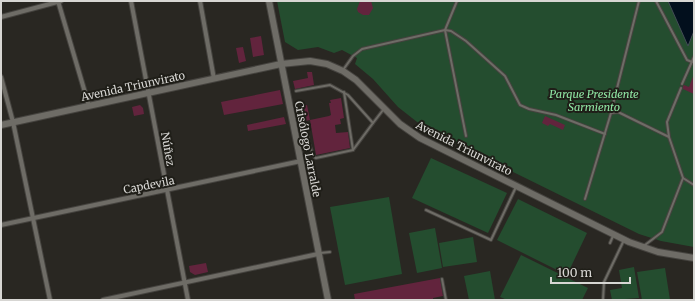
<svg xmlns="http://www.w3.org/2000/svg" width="695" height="301" font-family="Merriweather,serif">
<rect width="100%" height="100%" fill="#292722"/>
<g fill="#244d2f">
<polygon points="277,1 694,1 694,247 661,241 639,234 426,129 398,107 373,79 355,64 357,58 342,50 334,53 318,47 298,50 285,42"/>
<polygon points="431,158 507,193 488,233 412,198"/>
<polygon points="389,197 402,274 345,285 330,207"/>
<polygon points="518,199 587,233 567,275 497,240"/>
<polygon points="435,228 442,268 417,273 409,233"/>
<polygon points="473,237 477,262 443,267 439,243"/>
<polygon points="521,255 588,288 582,300 507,300 500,297"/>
<polygon points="634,267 639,298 612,300 610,290 622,288 619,270"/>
<polygon points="665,268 670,300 642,300 637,272"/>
<polygon points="490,271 495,300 469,300 464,276"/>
</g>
<polygon fill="#020f1d" stroke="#424b54" points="668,1 694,1 694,31 688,46"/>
<g fill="#62243d">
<polygon points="360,1 371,1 373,8 369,15 363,15 358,12 357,9"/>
<polygon points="261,36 264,55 253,57 250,38"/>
<polygon points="243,47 246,61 239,63 236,48"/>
<polygon points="307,72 312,72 314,85 295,89 293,81 308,78"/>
<polygon points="694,74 694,94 683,89 683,86 684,85 689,87"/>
<polygon points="280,90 283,104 224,115 221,102"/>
<polygon points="341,98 344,118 340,119 341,124 335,125 336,133 348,132 350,148 316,155 310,120 329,116 331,115 329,103 331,103 330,100"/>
<polygon points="140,105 143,108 144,114 134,116 132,107"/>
<polygon points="307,105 310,120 300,122 299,116 302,115 300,107"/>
<polygon points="545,116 565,125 563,130 550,124 548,126 542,123"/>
<polygon points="284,117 286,124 248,131 247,125"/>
<polygon points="206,263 208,272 195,275 190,272 189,266"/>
<polygon points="440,278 443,296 433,298 433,300 355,300 354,294"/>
</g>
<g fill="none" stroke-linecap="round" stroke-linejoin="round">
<g stroke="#45433f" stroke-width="4">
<g id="lane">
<polyline points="457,1 445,30 466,136"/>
<polyline points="656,1 687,60 692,62"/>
<polyline points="343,70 353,56 362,49 445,30 451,31 466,41 505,76 520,105 529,109 556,115 605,134"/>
<polyline points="682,84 694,57"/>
<polyline points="296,91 330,85 348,95 373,123 353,150 316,158 314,157 309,144 299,146"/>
<polyline points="344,92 353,150"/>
<polyline points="611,112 639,1"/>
<polyline points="373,123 383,110"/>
<polyline points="305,125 309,144"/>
<polyline points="683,178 694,185"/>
<polyline points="585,199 611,113 618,112 669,137"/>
<polyline points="426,210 491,240 516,187"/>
<polyline points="610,243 613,236"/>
<polyline points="645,245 662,232 683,178 669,137 667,122 681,88"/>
<polyline points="320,253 330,252"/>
<polyline points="442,279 446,300"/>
<polyline points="603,300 604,282 624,240"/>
</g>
</g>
<g stroke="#45433f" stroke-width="6">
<g id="street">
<polyline points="58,1 89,106"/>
<polyline points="131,1 188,300"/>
<polyline points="200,1 214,79"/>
<polyline points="1,17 61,1"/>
<polyline points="1,77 13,122 50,300"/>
<polyline points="1,225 301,161"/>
<polyline points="103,300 318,254"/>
</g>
</g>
<g stroke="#45433f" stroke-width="8">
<g id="secondary">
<polyline points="269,1 328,300"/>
<polyline points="1,125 281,64 310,61 327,64 343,71 356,80 400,124 420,138 629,242 658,252 694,258"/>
</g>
</g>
<use href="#lane" stroke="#6e6c66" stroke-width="2"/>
<use href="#street" stroke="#6e6c66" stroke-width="4"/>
<use href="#secondary" stroke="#6e6c66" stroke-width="6"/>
</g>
<g text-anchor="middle" stroke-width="4" stroke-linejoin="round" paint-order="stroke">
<g font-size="11" fill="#d7d6d3" stroke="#1f1e18">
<text transform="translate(133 86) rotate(-12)" y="4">Avenida Triunvirato</text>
<text transform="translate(464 148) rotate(27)" y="4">Avenida Triunvirato</text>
<text transform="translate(168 149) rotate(80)" y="4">Núñez</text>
<text transform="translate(308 149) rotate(79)" y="4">Crisólogo Larralde</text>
<text transform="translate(149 185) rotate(-11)" y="4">Capdevila</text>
</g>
<g font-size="11" font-style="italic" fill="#8fe5a3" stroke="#1f1e18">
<text x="594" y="98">Parque Presidente<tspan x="594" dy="13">Sarmiento</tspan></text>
</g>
</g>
<rect width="695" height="301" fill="none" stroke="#d7d6d3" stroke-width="4"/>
<path d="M551 277v6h79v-6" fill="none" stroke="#d7d6d3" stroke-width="2"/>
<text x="557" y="277" font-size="12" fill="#d7d6d3" stroke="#1f1e18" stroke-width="3" paint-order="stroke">100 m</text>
</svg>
